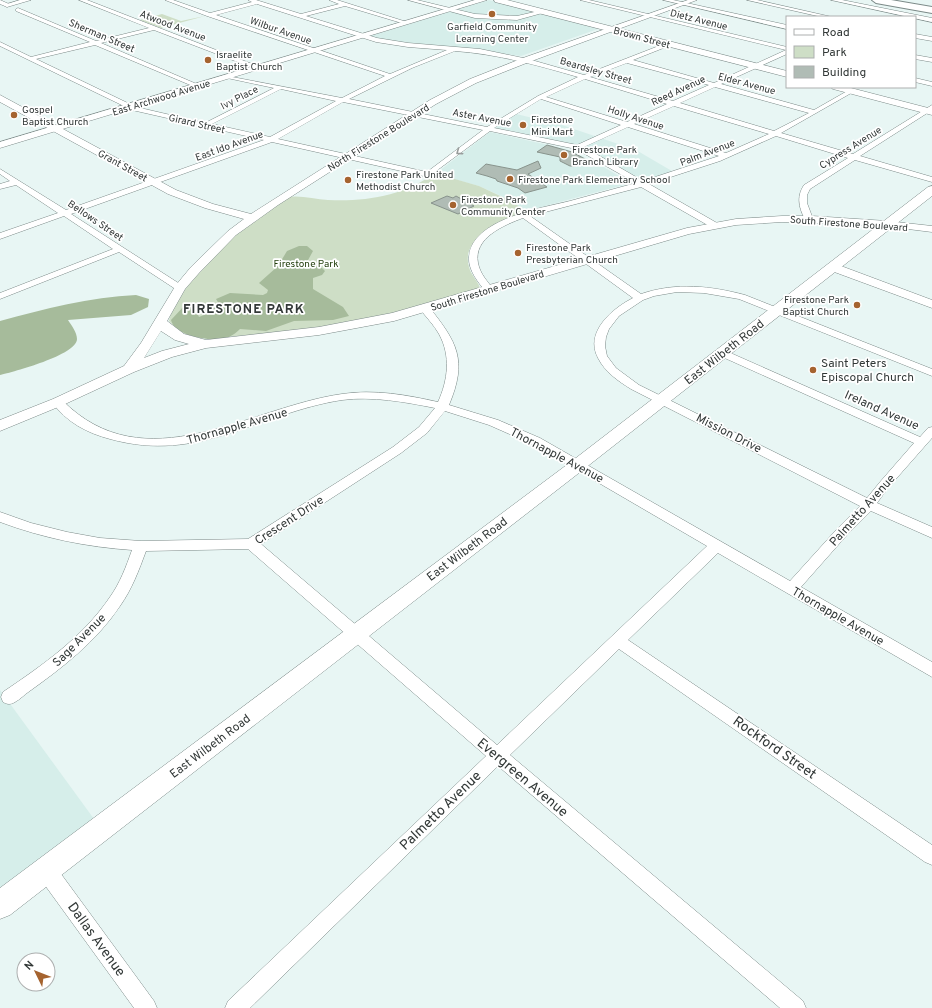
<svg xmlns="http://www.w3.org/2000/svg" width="932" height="1008" font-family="Overpass,sans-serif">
<rect width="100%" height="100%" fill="#e8f6f4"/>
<g fill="#d6eeea">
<polygon points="489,0 598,29 521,56 456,47 390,41 370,36"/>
<polygon points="512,113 562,125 636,150 677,174 643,184 589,152 489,129"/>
<polygon points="490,132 566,149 595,162 631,183 526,211 501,196 479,186 435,174"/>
<polygon points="0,690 94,819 0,890"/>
</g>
<g fill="#cedec6">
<polygon points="162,14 181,21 205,16 161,28 140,20"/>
<path d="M434,173L479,186L511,201L529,213C509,221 459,235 469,267C471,275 478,281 480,288C455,296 430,305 405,311C340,327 273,335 206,338C191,337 179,334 169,321L171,312L189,283L235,234L288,197C300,195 315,199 328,200C363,202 406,196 434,173Z"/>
</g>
<g fill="#a6bb9b">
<path d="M299,246H307L313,251L307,262L322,268L325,271L322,275L313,278V289L343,307L349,316L333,320L294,321L266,331L240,329C237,332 233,335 229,337C215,343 175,337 171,320L185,305L200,306L197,313L199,317L204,315L219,304L216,299L230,293L263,295L267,293L268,290L259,283L278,266L287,251Z"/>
<path d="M136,295L149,299L148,307L131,315L68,320C71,325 77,332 77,339C77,355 13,372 0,375V321C44,309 90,297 136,295Z"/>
</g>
<g fill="#b0bcb5" stroke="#88938c">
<polygon points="547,145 572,152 587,160 583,162 585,163 575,166 570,166 560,161 560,157 537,152"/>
<polygon points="538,161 541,168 528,174 547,187 525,193 518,188 497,181 496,179 487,176 476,173 486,164 517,170"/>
<polygon points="447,196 453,198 456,196 474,206 458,214 431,203"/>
</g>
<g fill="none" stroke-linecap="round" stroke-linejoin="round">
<g stroke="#7c8a88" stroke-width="1">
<g id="minor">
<polygon points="0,0 9,4 10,5 7,7 0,4"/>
<path d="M79,0H87L260,67V69H256L154,30L101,43L199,85V87H195L95,45L36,59L136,107L205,123L274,88L227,78V76L342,98L385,76L207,16L165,0H173L210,13L252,2L248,0H256L301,14L339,4L329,0H337L410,23L405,24L345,6L306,16L377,38L408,43L480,49L528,59L584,75L669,42L671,43V45L633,60L714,83L786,50L580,0H589L787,47V54L721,84L814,110L849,90H853V92L781,133L853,154L932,105V110L860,156L932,177V182L855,160L810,189L807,195V203L813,219L812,221H806C799,209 796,197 804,185L848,158L776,136L720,161L649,184L717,223L718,225L717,227H711L641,187L530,216L641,294C676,282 711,286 745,295L932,369V376L739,299L704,293L677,292L654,296L643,300L619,316L609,329L606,337L605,346L607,356L616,368L639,385L867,498L880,482L914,443L718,355L717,353L718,351H726L920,437L928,428L932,427V438L888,488L877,503L932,527V538L871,511L847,535L801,587L932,662V677L718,553L628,640L932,845V865L925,862L619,649L510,755L803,1001L806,1008H780L498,766L250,1008H225L228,1001L486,756L248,549L146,551C139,570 132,589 120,606C96,642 62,668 27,693C23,696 15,704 9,704C7,704 5,703 3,702L1,697L3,692C43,665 83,637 110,597C120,583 126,567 132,550C87,547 43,538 0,522V512L31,523L67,532L100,538L141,541L248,539L393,447L419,427L435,408C405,402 372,396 342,400C258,413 200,464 110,439C87,433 66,422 52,402L54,400H62C145,484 249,407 342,394C374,389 407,395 438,402C448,380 451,356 439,334C434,325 426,317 420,309L425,306L429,307C457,342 468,360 449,405L498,420L540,438L790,581L837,529L860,506L631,389C618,381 605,372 598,358C584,332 613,308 633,298L523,218C504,225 473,238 478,263C480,274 488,282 494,290L492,292H486C478,282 468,270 469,257C471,219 542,208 570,201C592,195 614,189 636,183L576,149L490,131L428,177L272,142L71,214L183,286L185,288L183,290H177L119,252L0,299V293L113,249L64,216L0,239V233L58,213L16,185L0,189V184L10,181L0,174V169L66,210L264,140L132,110L0,46V42L31,57L90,42L16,11V9L18,8L96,41L149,28ZM257,4L376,42L408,47L447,50L390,74L216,15ZM455,51C497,54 537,65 578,77L538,96L487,127L349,99L412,68ZM627,63L709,85L673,101L590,77ZM585,79L667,104L627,122L546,97ZM715,87L809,113L774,131L680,103ZM281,89L336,101L270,137L212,124ZM541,99L621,125L577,145L494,128ZM343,102L483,130L427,172L278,139ZM674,106L769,134L726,153L634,124ZM628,127L719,156L643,181L584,147ZM445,411L489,425L532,444L707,546L497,745L261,544L401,453L427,433Z"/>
<polygon points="408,0 417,0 475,14 517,16 543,10 546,12 517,20 475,18"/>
<polygon points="663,0 673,0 787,25 787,29"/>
<polygon points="747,0 757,0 832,17 822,17"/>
<polygon points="831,0 842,0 932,18 932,22"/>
<polygon points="915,34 932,37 932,41 915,38"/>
<polygon points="915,55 932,58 932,62 915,59"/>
<polygon points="915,78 932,82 932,86 915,82"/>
<polygon points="887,221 932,226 932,232 884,226 883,224 884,222"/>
<polygon points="46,861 53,863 154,1001 157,1008 134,1008 39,877 37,870 39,863"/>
</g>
</g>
<g stroke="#7c8a88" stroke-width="1">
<g id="tertiary">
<polygon points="20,0 31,0 7,7 4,5"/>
<path d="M688,0H697L529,62L476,83L436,104L278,205L236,235L199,273L185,289L167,321L184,334L206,340L319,327L392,313L687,228L736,219L782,216H812L887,221L891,222L893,224L891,226L782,222L736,225L689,234L394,321L319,335L206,348L172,357L134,372L63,405L0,431V420L53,399L124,366L141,343L176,285L191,267L228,231L244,219L205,208L168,194L0,102V95L176,190L213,204L251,214L430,100L470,79L523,58ZM161,331L175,340L189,344L162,351L144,358Z"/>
<polygon points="833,263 932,300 932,308 829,270 827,267 829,264"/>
</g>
</g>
<g stroke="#7c8a88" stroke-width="1">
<g id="secondary">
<polygon points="475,0 487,0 0,148 0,142"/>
<polygon points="494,0 507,0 787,71 787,77 495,2"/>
<polygon points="831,87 847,87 932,109 932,115 833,89"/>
<polygon points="932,186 932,196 584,469 10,915 0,919 0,888 572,461 928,187"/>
</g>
</g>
<g stroke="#7c8a88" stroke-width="2">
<polygon id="motorway" points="872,0 891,0 932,7 932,13 876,3"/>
</g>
<use href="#minor" fill="#fff" fill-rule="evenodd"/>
<use href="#tertiary" fill="#fff" fill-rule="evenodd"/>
<use href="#secondary" fill="#fff" fill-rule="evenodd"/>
<use href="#motorway" fill="#fff" fill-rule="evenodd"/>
</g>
<defs><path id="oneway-chevron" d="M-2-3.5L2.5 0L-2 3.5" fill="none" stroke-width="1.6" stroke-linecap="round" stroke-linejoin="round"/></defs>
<use stroke="#989c9b" href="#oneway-chevron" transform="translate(459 152) rotate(143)"/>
<g fill="#a5632f" stroke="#fff" stroke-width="1.5">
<circle cx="492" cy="14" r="4"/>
<circle cx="208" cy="60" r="4"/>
<circle cx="14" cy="115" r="4"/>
<circle cx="523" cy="125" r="4"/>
<circle cx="564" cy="155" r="4"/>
<circle cx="510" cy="179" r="4"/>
<circle cx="348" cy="180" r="4"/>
<circle cx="453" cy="205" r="4"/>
<circle cx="518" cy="253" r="4"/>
<circle cx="857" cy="305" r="4"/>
<circle cx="813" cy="370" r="4"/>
</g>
<g text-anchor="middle" stroke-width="3.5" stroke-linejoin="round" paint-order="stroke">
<g font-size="10" fill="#323837" stroke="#fff">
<text transform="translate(699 19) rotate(14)" y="4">Dietz Avenue</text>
<text transform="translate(173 25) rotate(21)" y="4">Atwood Avenue</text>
<text transform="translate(281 30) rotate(19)" y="4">Wilbur Avenue</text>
<text transform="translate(102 35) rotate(23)" y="4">Sherman Street</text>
<text transform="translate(642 37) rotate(15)" y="4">Brown Street</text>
<text transform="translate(596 70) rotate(16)" y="4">Beardsley Street</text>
<text transform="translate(747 83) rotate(15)" y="4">Elder Avenue</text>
<text transform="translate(678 90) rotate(-25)" y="4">Reed Avenue</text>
<text transform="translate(161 97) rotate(-17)" y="4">East Archwood Avenue</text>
<text transform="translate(239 97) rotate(-27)" y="4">Ivy Place</text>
<text transform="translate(482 117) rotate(11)" y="4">Aster Avenue</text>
<text transform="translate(636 117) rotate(18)" y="4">Holly Avenue</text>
<text transform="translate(197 123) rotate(13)" y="4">Girard Street</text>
<text transform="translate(378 137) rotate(-32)" y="4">North Firestone Boulevard</text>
<text transform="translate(229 145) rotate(-20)" y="4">East Ido Avenue</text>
<text transform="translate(850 147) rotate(-32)" y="4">Cypress Avenue</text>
<text transform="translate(707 152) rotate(-21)" y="4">Palm Avenue</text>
<text transform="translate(123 165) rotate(29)" y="4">Grant Street</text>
<text transform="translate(96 220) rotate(34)" y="4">Bellows Street</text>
<text transform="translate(849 223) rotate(4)" y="4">South Firestone Boulevard</text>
<text transform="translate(487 290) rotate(-17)" y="4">South Firestone Boulevard</text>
</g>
<g font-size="10" fill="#323837" stroke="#fff" text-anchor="start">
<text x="492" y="30" text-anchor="middle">Garfield Community<tspan x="492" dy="12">Learning Center</tspan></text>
<text x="216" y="58">Israelite<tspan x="216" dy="12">Baptist Church</tspan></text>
<text x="22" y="113">Gospel<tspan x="22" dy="12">Baptist Church</tspan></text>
<text x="531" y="123">Firestone<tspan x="531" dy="12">Mini Mart</tspan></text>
<text x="572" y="153">Firestone Park<tspan x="572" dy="12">Branch Library</tspan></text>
<text x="356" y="178">Firestone Park United<tspan x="356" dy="12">Methodist Church</tspan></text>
<text x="518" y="183">Firestone Park Elementary School</text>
<text x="461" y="203">Firestone Park<tspan x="461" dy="12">Community Center</tspan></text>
<text x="526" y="251">Firestone Park<tspan x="526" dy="12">Presbyterian Church</tspan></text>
<text x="849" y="303" text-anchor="end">Firestone Park<tspan x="849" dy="12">Baptist Church</tspan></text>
</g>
<g font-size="10" fill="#1f3b09" stroke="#fff">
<text x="306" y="267">Firestone Park</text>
</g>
<g font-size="12" fill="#323837" stroke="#fff">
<text transform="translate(724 352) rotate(-38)" y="4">East Wilbeth Road</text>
<text transform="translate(882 410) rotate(24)" y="4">Ireland Avenue</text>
<text transform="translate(237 426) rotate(-16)" y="4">Thornapple Avenue</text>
<text transform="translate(729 433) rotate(27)" y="4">Mission Drive</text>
<text transform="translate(557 455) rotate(28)" y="4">Thornapple Avenue</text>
<text transform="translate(862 510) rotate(-48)" y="4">Palmetto Avenue</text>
<text transform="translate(289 520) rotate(-33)" y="4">Crescent Drive</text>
<text transform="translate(467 549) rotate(-37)" y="4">East Wilbeth Road</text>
<text transform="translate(838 616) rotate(30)" y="4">Thornapple Avenue</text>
<text transform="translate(79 640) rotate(-45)" y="4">Sage Avenue</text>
<text transform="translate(210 746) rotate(-37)" y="4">East Wilbeth Road</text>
</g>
<g font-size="12" fill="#323837" stroke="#fff" text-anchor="start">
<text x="821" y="367">Saint Peters<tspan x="821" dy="14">Episcopal Church</tspan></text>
</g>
<g font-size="13" font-weight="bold" letter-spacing="1" fill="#323837" stroke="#fff">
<text x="244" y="313">FIRESTONE PARK</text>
</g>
<g font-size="14" fill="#323837" stroke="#fff">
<text transform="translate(775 747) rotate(35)" y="5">Rockford Street</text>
<text transform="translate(523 777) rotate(40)" y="5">Evergreen Avenue</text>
<text transform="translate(440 810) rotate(-44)" y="5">Palmetto Avenue</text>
<text transform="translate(97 939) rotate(54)" y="5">Dallas Avenue</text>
</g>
</g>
<rect x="786" y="16" width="130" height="72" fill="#ffffff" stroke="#adafaf"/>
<rect x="794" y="29" width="20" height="6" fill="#ffffff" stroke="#adafaf"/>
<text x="822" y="36" font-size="12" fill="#323837">Road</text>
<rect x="794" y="46" width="20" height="12" fill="#cedec6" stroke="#adafaf"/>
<text x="822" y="56" font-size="12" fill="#323837">Park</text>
<rect x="794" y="66" width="20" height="12" fill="#b0bcb5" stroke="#adafaf"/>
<text x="822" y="76" font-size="12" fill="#323837">Building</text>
<g transform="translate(36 972) rotate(313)"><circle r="19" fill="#ffffff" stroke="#adafaf"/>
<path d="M0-3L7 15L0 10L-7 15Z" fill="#a5632f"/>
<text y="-6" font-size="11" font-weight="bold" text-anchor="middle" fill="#323837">N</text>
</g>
</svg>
